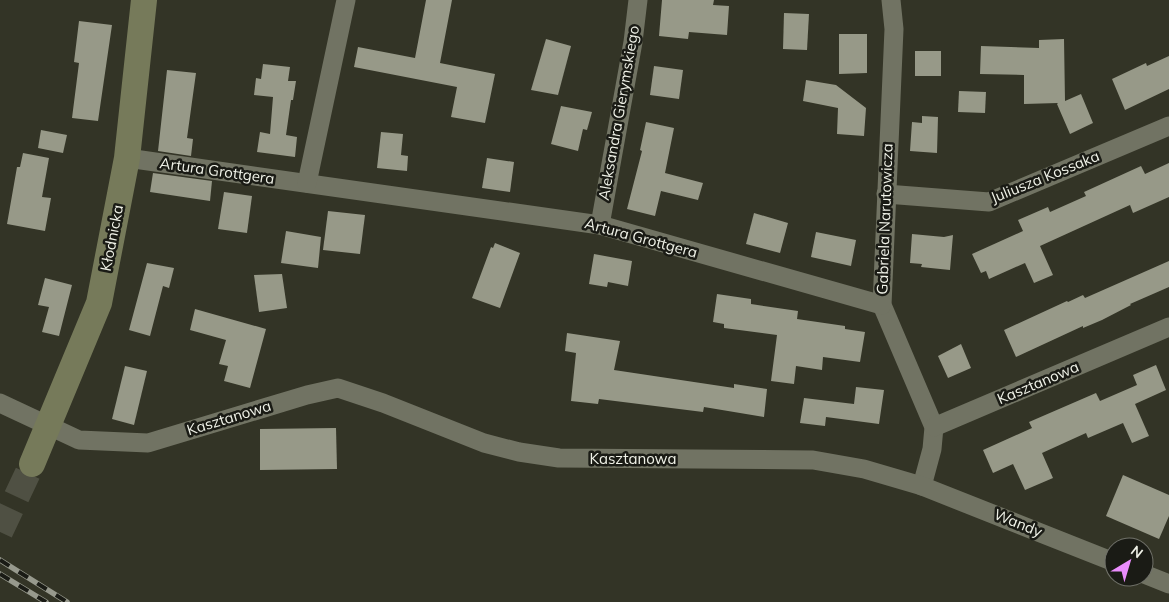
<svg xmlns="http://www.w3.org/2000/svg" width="1169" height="602" font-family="Mulish,sans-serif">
<rect width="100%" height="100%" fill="#333426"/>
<g fill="#979988">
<polygon points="426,0 452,0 440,63 495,74 485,123 451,117 457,87 354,67 358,47 415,58"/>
<polygon points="662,0 714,0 713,5 729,6 727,35 689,32 688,39 659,36"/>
<polygon points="784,13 809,14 807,50 783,49"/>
<polygon points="79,21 112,25 98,121 72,118 79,63 74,62"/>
<polygon points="839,34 867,34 867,73 839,74"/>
<polygon points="546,39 571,46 558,95 531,90"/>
<polygon points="1064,39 1065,101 1081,94 1093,123 1070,134 1057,104 1058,103 1024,104 1024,75 980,74 981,46 1039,48 1039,40"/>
<rect x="915" y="51" width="26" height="25"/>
<polygon points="1169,56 1169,89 1125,110 1112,79 1146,63 1147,66"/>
<polygon points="263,64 290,67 288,81 296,81 293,100 291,100 286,135 297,137 295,157 257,152 260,132 270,134 273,97 254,95 256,78 261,79"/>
<polygon points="654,66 683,70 679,99 650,95"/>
<polygon points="167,70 196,73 187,138 193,139 191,156 158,151"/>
<polygon points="806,80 836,85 866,108 864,136 837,134 838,108 803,101"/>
<polygon points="959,91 986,92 985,113 958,112"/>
<polygon points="561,106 592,112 587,130 583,129 578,151 551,144"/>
<polygon points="922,116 938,117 937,153 910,151 912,122 922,123"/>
<polygon points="646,122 674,128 665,173 703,183 698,200 661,191 655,216 627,209 642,151 640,150"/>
<polygon points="41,130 67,135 63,153 38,148"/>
<polygon points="381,132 403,134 401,155 408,156 407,171 377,168"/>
<polygon points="23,153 49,158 42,197 51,198 45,231 7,224 17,167 20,167"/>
<polygon points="487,158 514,162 510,192 482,188"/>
<polygon points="1169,163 1169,197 1133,213 1130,205 1040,246 1053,275 1034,283 1025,263 989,279 986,271 981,273 972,254 1023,231 1018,220 1048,207 1050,212 1086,196 1084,192 1141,166 1145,174"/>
<polygon points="153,173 212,181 210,201 150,192"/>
<polygon points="224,192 252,196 247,233 218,229"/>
<polygon points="328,211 365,215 360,254 323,250"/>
<polygon points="754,213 788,223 780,253 746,244"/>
<polygon points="286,231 321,237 318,268 281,263"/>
<polygon points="816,232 856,240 851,266 811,257"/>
<polygon points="912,234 944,237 953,235 950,270 921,267 922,264 910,263"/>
<polygon points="495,243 520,253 500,308 472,298 491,247 493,248"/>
<polygon points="594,254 632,261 628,286 608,282 607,287 589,284"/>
<polygon points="1169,261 1169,287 1130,304 1131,305 1102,320 1083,328 1083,326 1016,357 1004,330 1067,301 1068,302 1083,295 1085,298"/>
<polygon points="147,263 174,268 169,288 163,286 150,336 129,330"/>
<polygon points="282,274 287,308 259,312 254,275"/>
<polygon points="45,278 72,285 59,336 42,332 49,307 38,305"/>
<polygon points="717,294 751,299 751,304 798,311 797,319 845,326 845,329 865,332 860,362 823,357 822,370 796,366 794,384 771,381 777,335 724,328 724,324 713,322"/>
<polygon points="195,309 266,329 250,388 224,381 228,366 219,364 226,340 190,330"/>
<polygon points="567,333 620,341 614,370 734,388 734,384 767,389 764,417 704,407 703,412 599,399 598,404 571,401 576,353 565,351"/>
<polygon points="961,344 971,368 948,378 938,356"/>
<polygon points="1156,365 1166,390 1135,404 1149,436 1132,443 1123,423 1088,438 1086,433 1042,453 1053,478 1025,490 1013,464 993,473 983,450 1032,428 1029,422 1096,393 1100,401 1137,385 1133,375"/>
<polygon points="125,366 147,371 134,425 112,419"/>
<polygon points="856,387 884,390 879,424 826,417 825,426 800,423 804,398 854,404"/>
<polygon points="336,428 337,469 260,470 260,429"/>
<polygon points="1123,475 1169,495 1169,516 1159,539 1106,516"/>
</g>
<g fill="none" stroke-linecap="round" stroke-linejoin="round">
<polyline stroke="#4f5043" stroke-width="26" stroke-dasharray="26 13" stroke-linecap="butt" points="0,532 32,464"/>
<g stroke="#717363" stroke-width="19">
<polyline points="891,0 894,29 882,305 934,427 932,449 922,486"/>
<polyline points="127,158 600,225 882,305"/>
<polyline points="307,183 346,0"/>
<polyline points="886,194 989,202 1169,126"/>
<polyline points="600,225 633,42 638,0"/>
<polyline points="0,403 79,440 148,443 307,395 338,388 383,403 484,443 519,452 559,458 813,460 864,469 922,486 1114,562"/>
<polyline points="934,427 1169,327"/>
<polyline points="1144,574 1169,584"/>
</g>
<polyline stroke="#767a5a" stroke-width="26" points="32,464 99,303 127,158 144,0"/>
<g stroke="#97998d" stroke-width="5.5">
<g id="rail">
<polyline points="0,560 67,602"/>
<polyline points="0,574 46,602"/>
</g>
</g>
<use href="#rail" stroke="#1a1b15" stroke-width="4" stroke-dasharray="11" stroke-linecap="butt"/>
</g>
<g text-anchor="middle" stroke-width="5" stroke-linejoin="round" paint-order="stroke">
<g font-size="15" fill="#f0f2e8" stroke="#1a1b15">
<text transform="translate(619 113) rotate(-80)" y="5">Aleksandra Gierymskiego</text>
<text transform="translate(217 171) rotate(8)" y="5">Artura Grottgera</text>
<text transform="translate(1045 177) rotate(-22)" y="5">Juliusza Kossaka</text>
<text transform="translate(885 219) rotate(-88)" y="5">Gabriela Narutowicza</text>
<text transform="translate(112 238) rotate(-79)" y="5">Kłodnicka</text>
<text transform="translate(641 238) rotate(15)" y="5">Artura Grottgera</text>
<text transform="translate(1038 383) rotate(-23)" y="5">Kasztanowa</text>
<text transform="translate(229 418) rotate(-17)" y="5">Kasztanowa</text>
<text x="633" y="464">Kasztanowa</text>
<text transform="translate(1018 523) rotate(22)" y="5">Wandy</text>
</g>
</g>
<g transform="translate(1129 562) rotate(38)"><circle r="24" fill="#1a1b15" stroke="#707169"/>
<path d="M0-4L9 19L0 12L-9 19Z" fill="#ea8dfd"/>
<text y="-8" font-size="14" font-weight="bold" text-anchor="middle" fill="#f0f2e8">N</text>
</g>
</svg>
